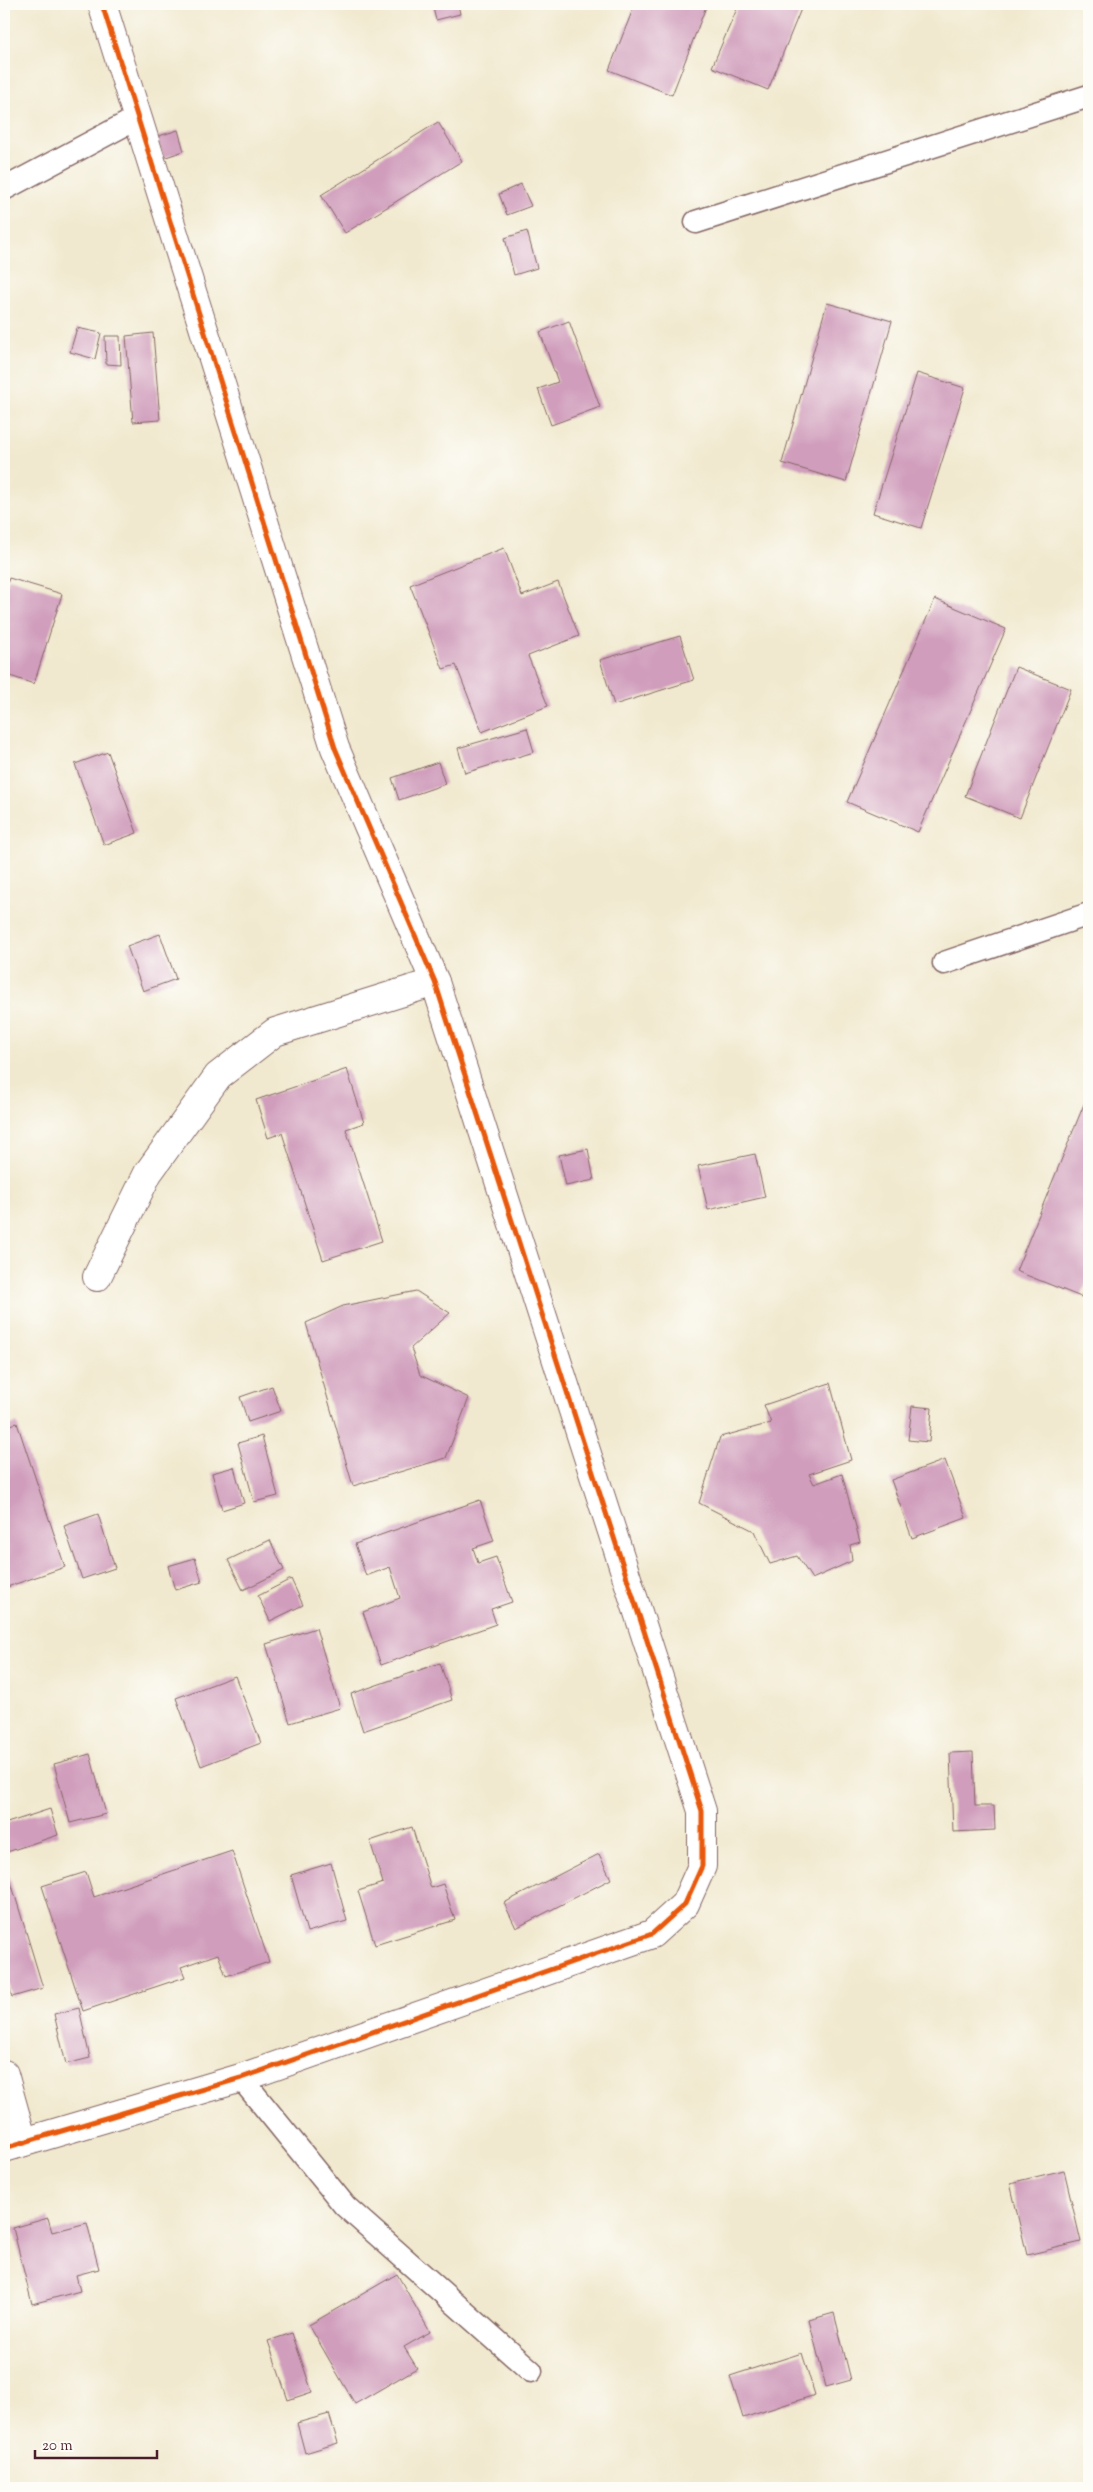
<svg xmlns="http://www.w3.org/2000/svg" width="1093" height="2492" font-family="'Sorts Mill Goudy',serif">
<rect width="100%" height="100%" fill="#fdfcf7"/>
<filter id="ink" filterUnits="userSpaceOnUse"><feTurbulence type="fractalNoise" baseFrequency=".02" numOctaves="2"/><feDisplacementMap in="SourceGraphic" scale="10" xChannelSelector="R" yChannelSelector="G"/><feConvolveMatrix kernelMatrix="1 2 1 2 8 2 1 2 1" color-interpolation-filters="sRGB"/></filter>
<filter id="wash" filterUnits="userSpaceOnUse"><feTurbulence type="fractalNoise" baseFrequency=".0096" numOctaves="4" result="noise"/><feDisplacementMap in="SourceGraphic" scale="20" xChannelSelector="R" yChannelSelector="G"/><feGaussianBlur stdDeviation="1.12" result="paint"/><feColorMatrix in="noise" values="0 0 0 0 0 0 0 0 0 0 0 0 0 0 0 0 0 1.4 0 .05"/><feComposite in="paint" operator="in"/></filter>
<g filter="url(#wash)">
<rect width="100%" height="100%" fill="#f1e9cf"/>
<g id="blocks">
<g fill="#d09dbc">
<polygon points="432,4 458,4 460,14 436,20"/>
<polygon points="635,4 707,4 672,95 609,70"/>
<polygon points="739,4 803,4 768,90 712,67"/>
<polygon points="438,122 462,161 345,233 321,195"/>
<polygon points="178,130 184,151 163,158 156,137"/>
<polygon points="521,184 531,206 507,215 499,194"/>
<polygon points="527,231 537,268 514,275 505,238"/>
<polygon points="827,303 892,321 846,482 782,463"/>
<polygon points="569,321 600,407 551,425 538,389 558,382 540,332"/>
<polygon points="77,328 101,333 95,359 70,352"/>
<polygon points="153,333 160,420 133,422 126,336"/>
<polygon points="105,336 120,336 121,365 106,364"/>
<polygon points="917,373 965,388 921,528 873,513"/>
<polygon points="504,548 522,596 558,582 579,636 528,656 548,706 482,732 456,665 443,669 410,585"/>
<polygon points="9,578 62,594 34,684 4,674 4,594"/>
<polygon points="935,599 1006,629 918,832 847,802"/>
<polygon points="680,636 694,680 614,705 600,660"/>
<polygon points="1016,667 1071,689 1020,818 965,796"/>
<polygon points="527,728 534,752 465,773 458,748"/>
<polygon points="108,752 137,833 104,845 75,764"/>
<polygon points="438,762 445,784 399,800 392,778"/>
<polygon points="160,934 176,979 143,991 127,946"/>
<polygon points="347,1069 364,1123 346,1129 382,1241 323,1260 282,1133 268,1138 256,1100"/>
<polygon points="1089,1092 1089,1276 1081,1297 1016,1271"/>
<polygon points="588,1149 594,1180 566,1186 559,1155"/>
<polygon points="755,1154 765,1197 708,1210 698,1166"/>
<polygon points="416,1291 450,1313 411,1348 420,1375 469,1398 446,1458 353,1486 306,1323 343,1306"/>
<polygon points="830,1383 851,1460 809,1474 814,1484 842,1474 860,1542 850,1545 852,1561 812,1579 797,1556 770,1564 754,1531 699,1503 720,1437 771,1423 764,1405"/>
<polygon points="272,1386 281,1411 248,1422 240,1397"/>
<polygon points="912,1406 932,1408 929,1442 908,1440"/>
<polygon points="17,1423 65,1567 4,1588 4,1427"/>
<polygon points="262,1436 278,1496 254,1502 238,1443"/>
<polygon points="945,1460 966,1518 912,1538 891,1480"/>
<polygon points="234,1467 244,1503 222,1510 212,1473"/>
<polygon points="480,1500 494,1541 473,1548 478,1563 496,1557 512,1602 491,1609 496,1624 381,1665 363,1612 400,1598 390,1567 366,1576 355,1544"/>
<polygon points="98,1514 115,1568 82,1579 64,1526"/>
<polygon points="270,1540 284,1570 243,1590 228,1560"/>
<polygon points="195,1558 202,1582 175,1590 168,1566"/>
<polygon points="291,1579 303,1605 270,1621 258,1596"/>
<polygon points="316,1628 340,1708 290,1723 266,1644"/>
<polygon points="440,1663 452,1700 363,1731 351,1694"/>
<polygon points="235,1676 261,1743 201,1766 176,1698"/>
<polygon points="973,1752 975,1806 994,1806 995,1830 953,1832 950,1753"/>
<polygon points="90,1754 106,1814 70,1823 54,1764"/>
<polygon points="50,1809 58,1835 4,1853 4,1824"/>
<polygon points="412,1827 431,1888 443,1884 455,1920 375,1945 358,1891 383,1883 370,1841"/>
<polygon points="232,1851 269,1962 226,1976 218,1954 181,1967 185,1977 83,2011 42,1886 86,1872 94,1897"/>
<polygon points="599,1854 611,1879 516,1928 504,1903"/>
<polygon points="331,1863 347,1921 307,1932 291,1875"/>
<polygon points="7,1869 43,1988 12,1997 4,1970 4,1870"/>
<polygon points="79,2008 90,2058 66,2064 54,2014"/>
<polygon points="1064,2170 1081,2242 1027,2255 1010,2183"/>
<polygon points="48,2218 52,2232 87,2223 99,2269 76,2275 80,2291 32,2304 13,2228"/>
<polygon points="397,2274 430,2332 404,2347 417,2368 355,2404 309,2325"/>
<polygon points="834,2313 851,2380 826,2387 809,2320"/>
<polygon points="292,2333 312,2392 288,2400 268,2341"/>
<polygon points="802,2353 815,2395 743,2418 730,2376"/>
<polygon points="329,2414 338,2443 305,2453 297,2423"/>
</g>
</g>
</g>
<g filter="url(#ink)">
<use href="#blocks" fill-opacity="0" stroke="#846664" stroke-width="1"/>
<g fill="none" stroke-linecap="round" stroke-linejoin="round">
<g stroke="#846664" stroke-width="25">
<g id="service">
<polyline points="4,189 137,118"/>
<polyline points="696,222 1089,96"/>
<polyline points="944,963 1089,914"/>
<polyline points="241,2078 345,2206 531,2371"/>
</g>
</g>
<g stroke="#846664" stroke-width="30">
<g id="minor">
<polyline points="97,1277 148,1173 218,1076 275,1032 435,982"/>
<polyline points="4,2074 23,2142"/>
<polyline points="4,2148 241,2078 652,1934 685,1904 702,1866 702,1811 435,982 335,748 102,4"/>
</g>
</g>
<use href="#service" stroke="#fff" stroke-width="22"/>
<use href="#minor" stroke="#fff" stroke-width="28"/>
<g stroke="#fdfcf7" stroke-width="8">
<polyline id="cycleway" points="4,2148 241,2078 652,1934 685,1904 702,1866 702,1811 435,982 335,748 102,4"/>
</g>
<use href="#cycleway" stroke="#e8590c" stroke-width="5"/>
</g>
</g>
<rect width="1093" height="2492" fill="none" stroke="#fdfcf7" stroke-width="20"/>
<path d="M35 2450v8h122v-8" fill="none" stroke="#4a1f2b" stroke-width="2.5"/>
<text x="42" y="2450" font-size="15" fill="#4a1f2b" stroke="#fdfcf7" stroke-width="4" paint-order="stroke">20 m</text>
</svg>
